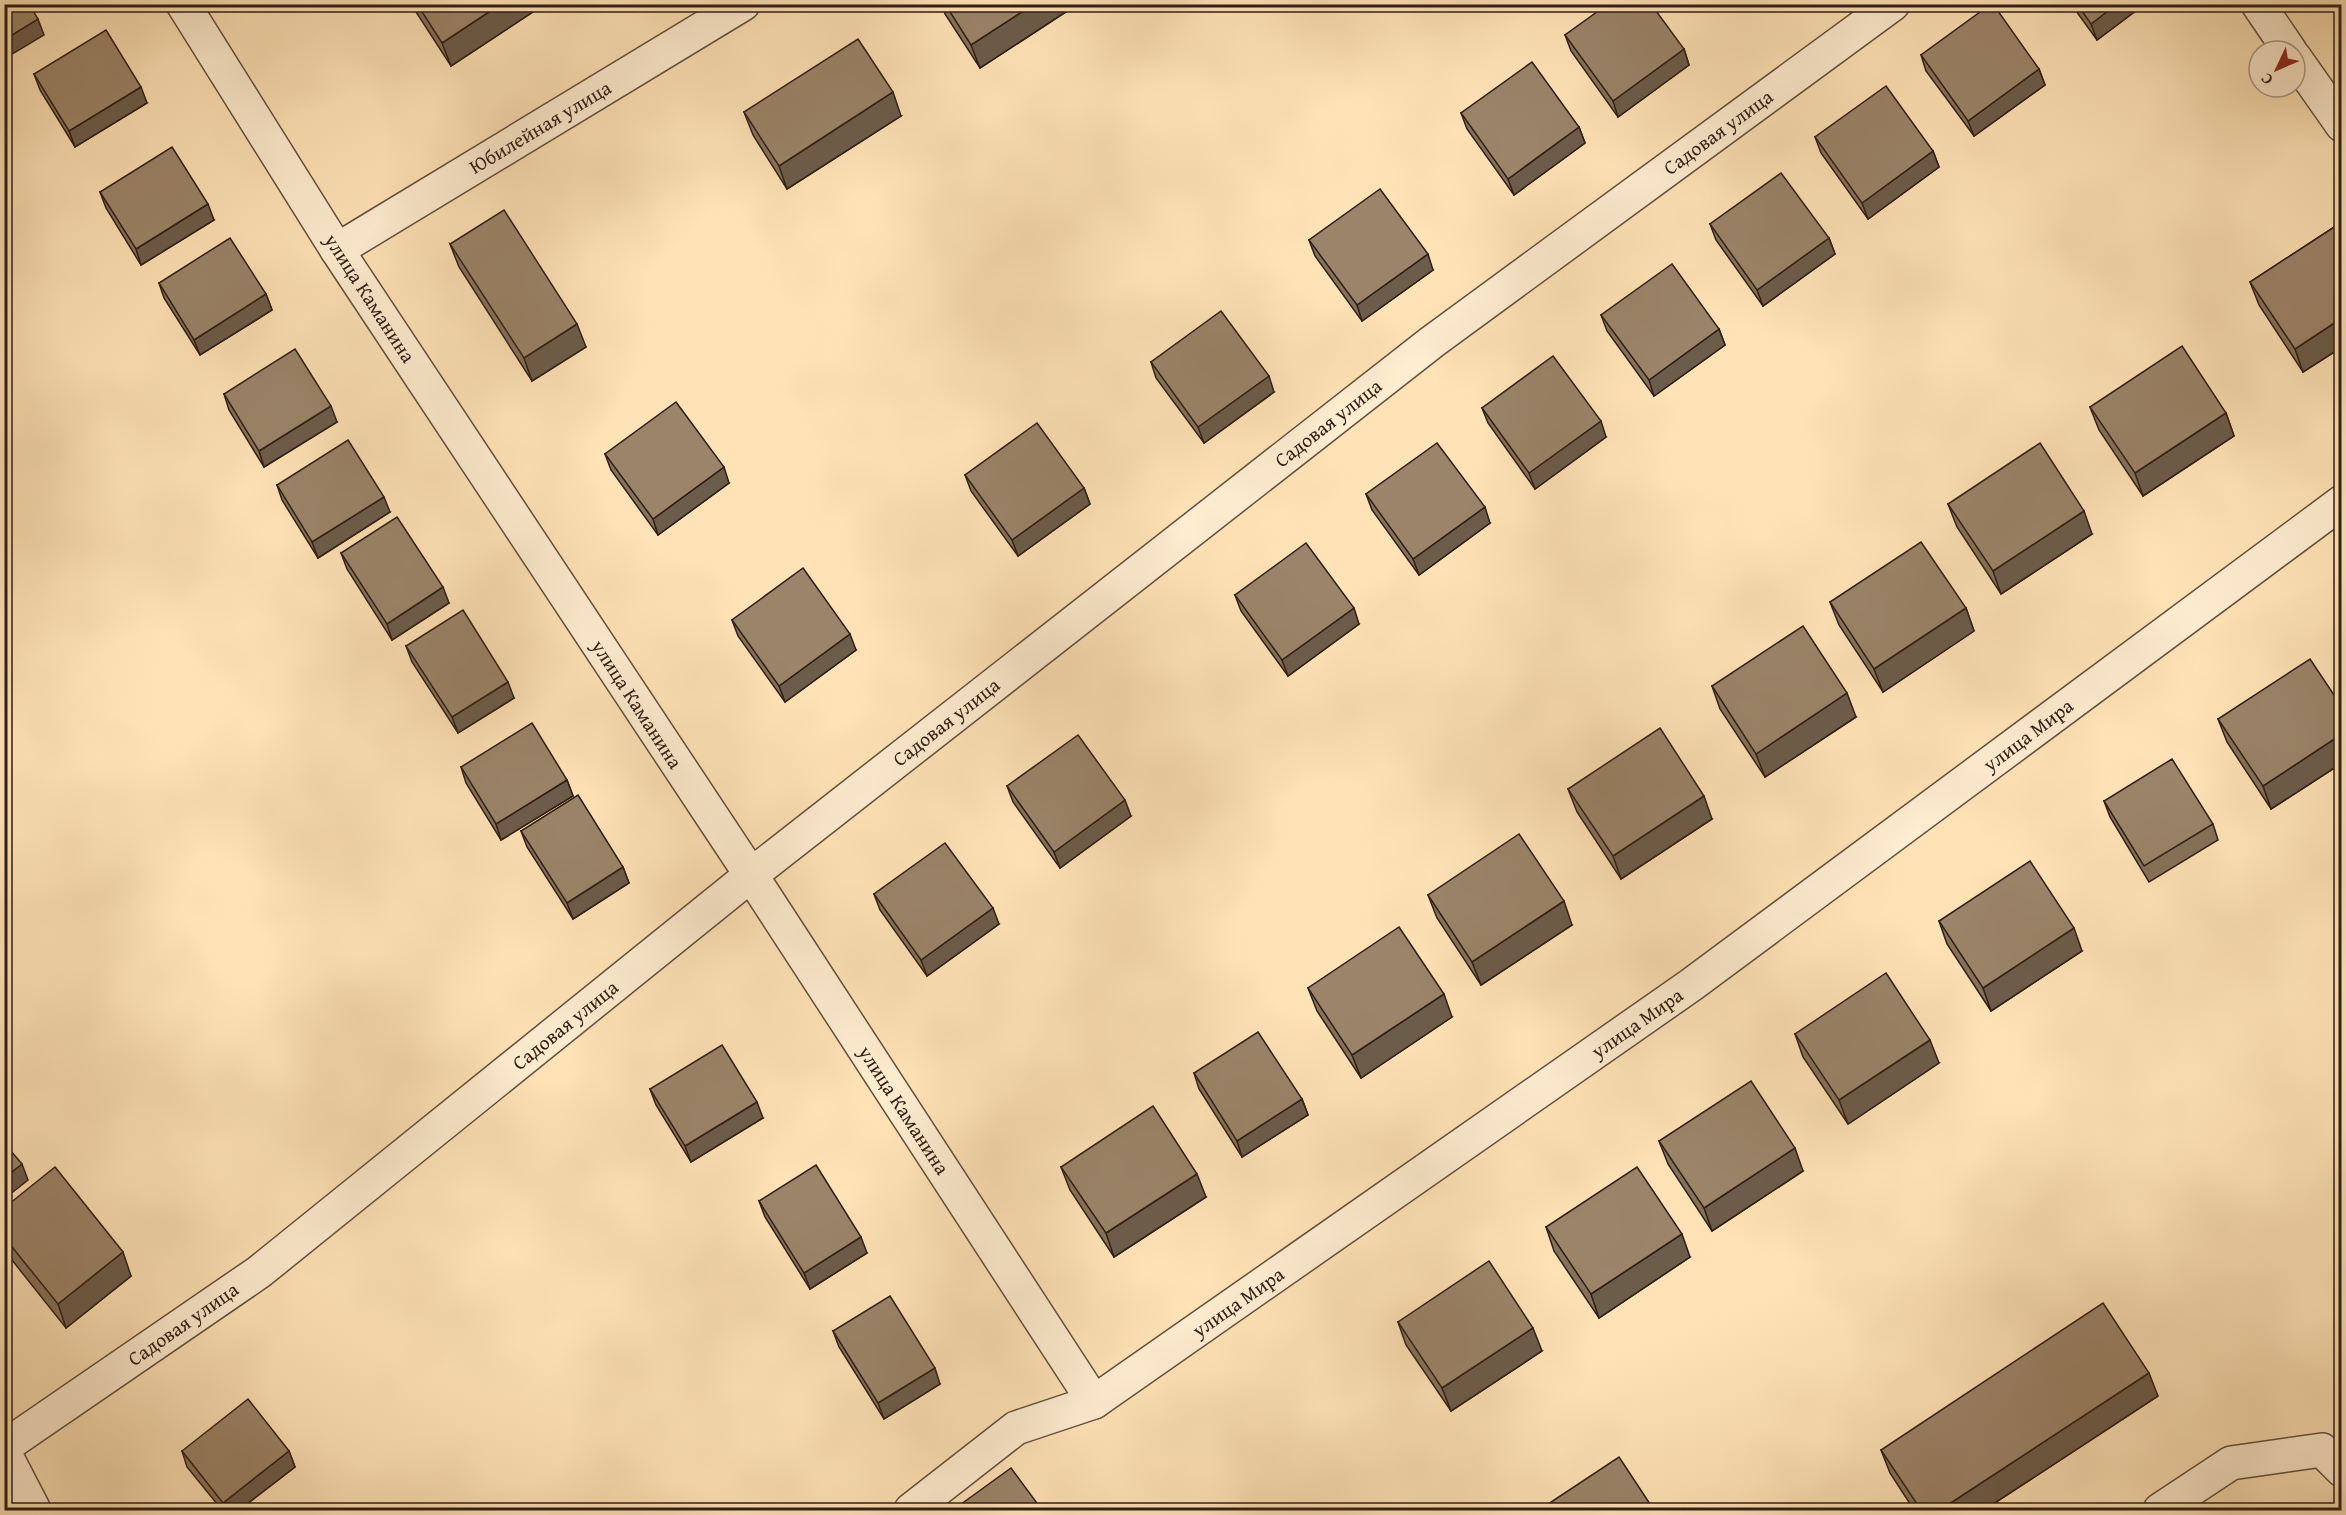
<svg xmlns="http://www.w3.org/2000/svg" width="2346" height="1515" font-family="'Gentium Book Plus',serif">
<rect width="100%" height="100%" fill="#ffe3b7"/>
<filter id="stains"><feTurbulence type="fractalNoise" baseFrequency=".00333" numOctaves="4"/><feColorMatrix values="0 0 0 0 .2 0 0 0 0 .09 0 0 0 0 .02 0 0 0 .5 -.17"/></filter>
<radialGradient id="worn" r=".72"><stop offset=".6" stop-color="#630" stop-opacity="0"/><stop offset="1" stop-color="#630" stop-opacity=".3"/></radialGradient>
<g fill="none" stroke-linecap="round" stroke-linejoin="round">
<g stroke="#634f3e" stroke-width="36">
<g id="minor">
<polyline points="183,4 337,250 751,875 1094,1402"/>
<polyline points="2258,4 2290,51"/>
<polyline points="2295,58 2342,125"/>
<polyline points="337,250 743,4"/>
<polyline points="4,1447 259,1272 751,875 1432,342 1893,4"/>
<polyline points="4,1452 34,1510"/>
<polyline points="911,1510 1016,1428 1094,1402 1691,985 2342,502"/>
<polyline points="2160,1510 2231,1463 2322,1450 2342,1470"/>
</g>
</g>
<use href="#minor" stroke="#ffedd0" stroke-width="33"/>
</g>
<g fill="#85725a" stroke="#2f1e15" stroke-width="1.5">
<polygon points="413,4 545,4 451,66 416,12"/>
<polygon points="942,4 1078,4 980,68 945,14"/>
<polygon points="2071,4 2145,4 2097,40"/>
<polygon points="1565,35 1684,49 1689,65 1618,117 1571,51"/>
<polygon points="1921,55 2039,69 2045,85 1974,136 1926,71"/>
<polygon points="34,74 147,103 75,147 40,90"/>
<polygon points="744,112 901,116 787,189 753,135"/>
<polygon points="1461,113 1579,127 1585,143 1514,195 1467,129"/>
<polygon points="1815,137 1933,151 1939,167 1868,219 1821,153"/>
<polygon points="100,192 214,220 141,265 106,208"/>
<polygon points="2342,222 2342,347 2303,372 2259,305 2250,282"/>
<polygon points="1710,224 1829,238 1835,254 1763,306 1716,240"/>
<polygon points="1309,240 1433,270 1362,321 1315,256"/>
<polygon points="450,244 586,347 532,381 459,267"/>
<polygon points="159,283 266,294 272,310 200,355 164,298"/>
<polygon points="1601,315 1719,329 1725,345 1654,396 1607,331"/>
<polygon points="1151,362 1274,392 1204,443 1156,378"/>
<polygon points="224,394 337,422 264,467 229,410"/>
<polygon points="2090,407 2226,413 2234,436 2143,496 2099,430"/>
<polygon points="1482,408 1606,437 1535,489 1488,423"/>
<polygon points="605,454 729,483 658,535 611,470"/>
<polygon points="965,475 1084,488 1090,504 1018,556 971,491"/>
<polygon points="277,485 390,512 318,558 282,500"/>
<polygon points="1366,494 1490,523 1419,575 1372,510"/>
<polygon points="1948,504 2092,534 2001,594 1957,527"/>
<polygon points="341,553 449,603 392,640 347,569"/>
<polygon points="1235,595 1359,624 1288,676 1241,611"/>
<polygon points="1830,602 1966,608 1974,631 1883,692 1839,625"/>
<polygon points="732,620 856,650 785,702 738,636"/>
<polygon points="406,646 514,698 458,733 412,662"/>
<polygon points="1712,686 1856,717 1765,777 1720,709"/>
<polygon points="2342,707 2342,763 2271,809 2227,742 2218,719"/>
<polygon points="461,767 567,780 573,796 501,840 466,783"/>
<polygon points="1007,786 1131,816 1060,868 1013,802"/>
<polygon points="1568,789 1712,819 1621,879 1577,812"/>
<polygon points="2104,801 2213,824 2218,840 2149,882 2110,817"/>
<polygon points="521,831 623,867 629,883 573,919 527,847"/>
<polygon points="874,894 999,924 927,976 880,910"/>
<polygon points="1428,895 1572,925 1481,985 1437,918"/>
<polygon points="1939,921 2082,951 1991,1011 1947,944"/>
<polygon points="1308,988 1452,1017 1361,1078 1317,1011"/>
<polygon points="1795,1034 1939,1063 1848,1124 1803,1057"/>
<polygon points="1194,1073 1302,1099 1308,1115 1242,1157 1199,1089"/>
<polygon points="650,1089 763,1118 691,1162 656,1105"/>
<polygon points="1659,1141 1803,1171 1712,1231 1668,1164"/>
<polygon points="1061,1167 1206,1197 1114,1257 1070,1190"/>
<polygon points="759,1201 867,1253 810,1289 765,1217"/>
<polygon points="4,1208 131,1276 66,1328 4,1250"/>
<polygon points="1546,1227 1690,1257 1599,1318 1554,1251"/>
<polygon points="1398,1322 1542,1351 1451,1411 1406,1345"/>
<polygon points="833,1331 940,1384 884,1419 839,1347"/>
<polygon points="2158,1396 1984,1510 1914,1510 1890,1473 1881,1450"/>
<polygon points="182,1451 289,1451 295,1467 239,1510 222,1510 187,1467"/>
</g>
<g fill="#6c5c4a" stroke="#2f1e15" stroke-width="1.5">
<polygon points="501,4 545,4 451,66 442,43"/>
<polygon points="1034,4 1078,4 980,68 971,45"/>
<polygon points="2117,4 2145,4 2097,40 2091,24"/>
<polygon points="38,19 44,35 4,59 4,40"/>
<polygon points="1684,49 1689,65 1618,117 1613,101"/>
<polygon points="2039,69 2045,85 1974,136 1968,121"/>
<polygon points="141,87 147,103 75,147 69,131"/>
<polygon points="893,92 901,116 787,189 779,166"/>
<polygon points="1579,127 1585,143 1514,195 1508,179"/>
<polygon points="1933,151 1939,167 1868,219 1862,203"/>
<polygon points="208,204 214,220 141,265 136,249"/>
<polygon points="1829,238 1835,254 1763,306 1757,290"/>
<polygon points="1428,254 1433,270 1362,321 1357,305"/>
<polygon points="266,294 272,310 200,355 194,340"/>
<polygon points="2342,318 2342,347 2303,372 2295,349"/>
<polygon points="577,324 586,347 532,381 524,358"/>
<polygon points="1719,329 1725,345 1654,396 1649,380"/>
<polygon points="1269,376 1274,392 1204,443 1198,427"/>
<polygon points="331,406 337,422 264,467 259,451"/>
<polygon points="2226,413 2234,436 2143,496 2135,473"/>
<polygon points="1601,421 1606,437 1535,489 1529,473"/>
<polygon points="724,467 729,483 658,535 653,519"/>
<polygon points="1084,488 1090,504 1018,556 1012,540"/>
<polygon points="384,497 390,512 318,558 312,542"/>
<polygon points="1485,507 1490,523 1419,575 1413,559"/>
<polygon points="2084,511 2092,534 2001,594 1993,571"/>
<polygon points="443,587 449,603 392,640 387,624"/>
<polygon points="1354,608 1359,624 1288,676 1282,660"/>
<polygon points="1966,608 1974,631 1883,692 1874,669"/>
<polygon points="850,634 856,650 785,702 779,686"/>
<polygon points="508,682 514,698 458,733 452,717"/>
<polygon points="1847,693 1856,717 1765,777 1756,754"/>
<polygon points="2342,734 2342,763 2271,809 2263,786"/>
<polygon points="567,780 573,796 501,840 496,824"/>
<polygon points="1704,796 1712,819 1621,879 1613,856"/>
<polygon points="1125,800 1131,816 1060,868 1054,852"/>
<polygon points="623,867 629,883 573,919 567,903"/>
<polygon points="1564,901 1572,925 1481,985 1472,962"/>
<polygon points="993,908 999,924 927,976 921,960"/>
<polygon points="2074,928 2082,951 1991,1011 1983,988"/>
<polygon points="1444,994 1452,1017 1361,1078 1352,1055"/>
<polygon points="1930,1040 1939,1063 1848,1124 1839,1100"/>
<polygon points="1302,1099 1308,1115 1242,1157 1237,1141"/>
<polygon points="757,1102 763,1118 691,1162 685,1146"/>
<polygon points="1795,1148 1803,1171 1712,1231 1704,1208"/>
<polygon points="22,1164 28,1180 4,1199 4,1178"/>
<polygon points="1197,1174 1206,1197 1114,1257 1106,1233"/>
<polygon points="1682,1234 1690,1257 1599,1318 1591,1294"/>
<polygon points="861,1237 867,1253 810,1289 804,1273"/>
<polygon points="123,1252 131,1276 66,1328 58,1304"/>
<polygon points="1533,1328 1542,1351 1451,1411 1442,1388"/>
<polygon points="935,1368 940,1384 884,1419 878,1403"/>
<polygon points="2149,1373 2158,1396 1984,1510 1940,1510"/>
<polygon points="289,1451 295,1467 239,1510 225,1510 223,1503"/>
</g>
<g fill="#9b8469" stroke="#2f1e15" stroke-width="1.5">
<polygon points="4,4 29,4 38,19 4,40"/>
<polygon points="417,4 501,4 442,43"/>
<polygon points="945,4 1034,4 971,45"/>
<polygon points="1608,4 1651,4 1684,49 1613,101 1565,35"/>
<polygon points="1991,4 1993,4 2039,69 1968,121 1921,55"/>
<polygon points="2077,4 2117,4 2091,24"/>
<polygon points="106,30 141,87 69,131 34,74"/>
<polygon points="858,39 893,92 779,166 744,112"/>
<polygon points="1532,62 1579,127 1508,179 1461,113"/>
<polygon points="1886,86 1933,151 1862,203 1815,137"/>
<polygon points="172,147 208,204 136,249 100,192"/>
<polygon points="1781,173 1829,238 1757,290 1710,224"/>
<polygon points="1380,189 1428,254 1357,305 1309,240"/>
<polygon points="504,210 577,324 524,358 450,244"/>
<polygon points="2342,222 2342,318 2295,349 2250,282"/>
<polygon points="230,238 266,294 194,340 159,283"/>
<polygon points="1672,264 1719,329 1649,380 1601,315"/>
<polygon points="1221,311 1269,376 1198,427 1151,362"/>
<polygon points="2182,346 2226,413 2135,473 2090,407"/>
<polygon points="295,349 331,406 259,451 224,394"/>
<polygon points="1553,356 1601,421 1529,473 1482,408"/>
<polygon points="676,402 724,467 653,519 605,454"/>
<polygon points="1037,423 1084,488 1012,540 965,475"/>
<polygon points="348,440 384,497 312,542 277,485"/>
<polygon points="1437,443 1485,507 1413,559 1366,494"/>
<polygon points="2040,443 2084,511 1993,571 1948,504"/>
<polygon points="397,517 443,587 387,624 341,553"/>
<polygon points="1921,542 1966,608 1874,669 1830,602"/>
<polygon points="1306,543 1354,608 1282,660 1235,595"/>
<polygon points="803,568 850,634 779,686 732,620"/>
<polygon points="463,610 508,682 452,717 406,646"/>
<polygon points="1803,626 1847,693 1756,754 1712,686"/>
<polygon points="2310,659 2342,707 2342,734 2263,786 2218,719"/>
<polygon points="532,723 567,780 496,824 461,767"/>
<polygon points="1660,728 1704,796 1613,856 1568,789"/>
<polygon points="1078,735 1125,800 1054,852 1007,786"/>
<polygon points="2172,759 2213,824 2144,866 2104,801"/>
<polygon points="578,795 623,867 567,903 521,831"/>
<polygon points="1519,834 1564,901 1472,962 1428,895"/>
<polygon points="945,843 993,908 921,960 874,894"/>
<polygon points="2030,861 2074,928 1983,988 1939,921"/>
<polygon points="1399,927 1444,994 1352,1055 1308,988"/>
<polygon points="1886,973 1930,1040 1839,1100 1795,1034"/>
<polygon points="1258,1032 1302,1099 1237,1141 1194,1073"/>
<polygon points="722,1045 757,1102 685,1146 650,1089"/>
<polygon points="1751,1081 1795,1148 1704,1208 1659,1141"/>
<polygon points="1153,1106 1197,1174 1106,1233 1061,1167"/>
<polygon points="4,1143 22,1164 4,1178"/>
<polygon points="816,1165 861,1237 804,1273 759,1201"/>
<polygon points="55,1167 123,1252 58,1304 4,1237 4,1208"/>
<polygon points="1637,1167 1682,1234 1591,1294 1546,1227"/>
<polygon points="1489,1261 1533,1328 1442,1388 1398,1322"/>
<polygon points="890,1296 935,1368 878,1403 833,1331"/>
<polygon points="2103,1303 2149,1373 1940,1510 1921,1510 1881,1450"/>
<polygon points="248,1399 289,1451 223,1503 182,1451"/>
<polygon points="1619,1457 1654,1510 1539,1510"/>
<polygon points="1011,1468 1042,1510 953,1510"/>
</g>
<g text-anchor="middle" stroke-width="6" stroke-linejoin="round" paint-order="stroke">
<g font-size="20" fill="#2f1e15" stroke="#ffedd0">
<text transform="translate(540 127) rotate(-31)" y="7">Юбилейная улица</text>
<text transform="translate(1718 132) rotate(-36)" y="7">Садовая улица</text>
<text transform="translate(370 298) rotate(57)" y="7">улица Каманина</text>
<text transform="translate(1328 423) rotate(-38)" y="7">Садовая улица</text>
<text transform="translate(637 704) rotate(57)" y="7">улица Каманина</text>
<text transform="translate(946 722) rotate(-38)" y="7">Садовая улица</text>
<text transform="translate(2028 735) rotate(-37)" y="7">улица Мира</text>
<text transform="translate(1637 1023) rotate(-35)" y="7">улица Мира</text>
<text transform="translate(565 1025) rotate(-39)" y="7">Садовая улица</text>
<text transform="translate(904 1110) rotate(57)" y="7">улица Каманина</text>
<text transform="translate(1238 1302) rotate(-35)" y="7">улица Мира</text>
<text transform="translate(183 1324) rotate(-35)" y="7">Садовая улица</text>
</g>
</g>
<rect width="2346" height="1515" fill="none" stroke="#ffe3b7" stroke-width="24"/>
<rect x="6" y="6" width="2334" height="1503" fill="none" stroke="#2f1e15" stroke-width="3"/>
<rect x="12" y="12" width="2322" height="1491" fill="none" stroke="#2f1e15" stroke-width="1.5"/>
<g transform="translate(2277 69) rotate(226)"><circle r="28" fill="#ffedd0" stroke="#ac9a85" stroke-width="1.5"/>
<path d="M0-4.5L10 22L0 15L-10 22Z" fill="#8f2418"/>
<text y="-9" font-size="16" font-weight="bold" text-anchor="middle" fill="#2f1e15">С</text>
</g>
<rect width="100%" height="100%" filter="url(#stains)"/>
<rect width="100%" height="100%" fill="url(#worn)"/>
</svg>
